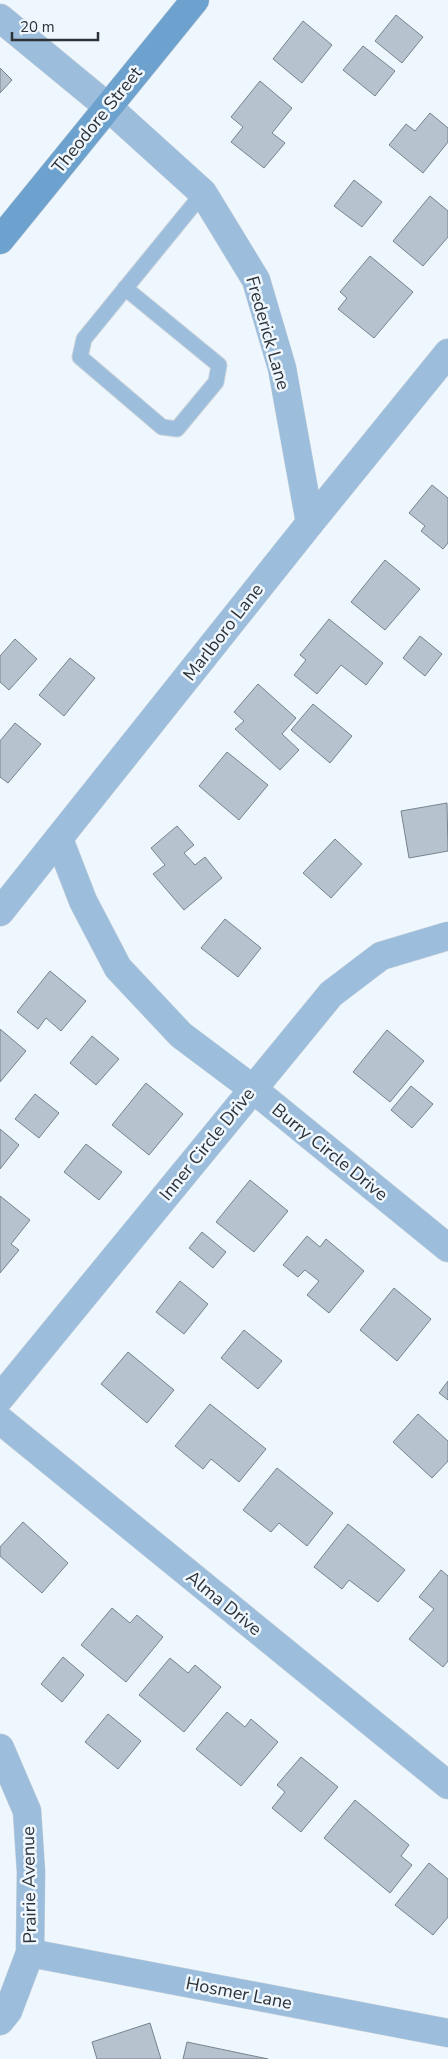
<svg xmlns="http://www.w3.org/2000/svg" width="448" height="2059" font-family="'Nunito Sans',sans-serif">
<rect width="100%" height="100%" fill="#eef6fe"/>
<g fill="#b6c3cf" stroke="#77838e">
<polygon points="396,15 423,37 402,63 375,41"/>
<polygon points="303,21 332,45 302,83 273,59"/>
<polygon points="363,46 395,71 375,96 343,70"/>
<polygon points="0,68 12,80 0,93"/>
<polygon points="260,81 292,108 272,133 285,143 264,168 231,142 243,127 231,117"/>
<polygon points="430,113 448,128 448,142 423,173 389,145 406,124 415,131"/>
<polygon points="354,180 382,202 362,227 334,206"/>
<polygon points="430,196 448,211 448,237 423,266 393,241"/>
<polygon points="370,256 413,292 374,338 338,309 347,298 340,292"/>
<polygon points="432,485 448,498 448,543 443,549 421,531 425,526 409,513"/>
<polygon points="385,560 420,589 385,630 351,602"/>
<polygon points="329,619 383,663 366,685 341,665 317,694 294,675 306,660 300,655"/>
<polygon points="420,636 442,654 425,676 403,658"/>
<polygon points="15,639 37,659 9,690 0,682 0,656"/>
<polygon points="70,658 95,678 64,716 39,695"/>
<polygon points="258,684 296,718 282,734 299,750 280,770 235,729 244,721 234,712"/>
<polygon points="313,704 352,736 330,763 291,730"/>
<polygon points="15,723 41,744 8,783 0,777 0,741"/>
<polygon points="227,752 268,785 239,820 199,786"/>
<polygon points="447,803 448,851 409,858 401,811"/>
<polygon points="177,826 194,845 184,853 195,865 205,857 222,878 184,910 153,874 165,865 151,848"/>
<polygon points="335,839 362,864 331,898 303,873"/>
<polygon points="225,919 261,948 238,977 201,948"/>
<polygon points="50,971 86,1001 61,1031 46,1018 38,1029 17,1012"/>
<polygon points="0,1029 26,1051 0,1082"/>
<polygon points="387,1030 424,1061 390,1102 353,1072"/>
<polygon points="92,1036 119,1059 96,1085 70,1063"/>
<polygon points="146,1083 183,1114 149,1155 112,1125"/>
<polygon points="411,1086 433,1104 412,1128 391,1110"/>
<polygon points="35,1094 59,1113 39,1138 15,1119"/>
<polygon points="0,1129 19,1145 0,1169"/>
<polygon points="86,1144 122,1172 99,1200 64,1172"/>
<polygon points="250,1180 288,1211 254,1252 216,1222"/>
<polygon points="0,1196 30,1220 11,1244 19,1250 0,1273"/>
<polygon points="202,1232 226,1252 213,1268 189,1248"/>
<polygon points="307,1236 320,1247 326,1239 364,1271 329,1313 307,1295 319,1281 305,1270 298,1277 283,1265"/>
<polygon points="180,1281 208,1304 184,1334 156,1312"/>
<polygon points="394,1288 431,1319 397,1361 360,1330"/>
<polygon points="244,1330 282,1361 258,1389 221,1358"/>
<polygon points="128,1352 174,1390 147,1423 101,1384"/>
<polygon points="448,1381 448,1400 439,1393"/>
<polygon points="210,1404 266,1449 239,1482 211,1459 203,1469 175,1446"/>
<polygon points="418,1414 448,1441 448,1461 432,1478 393,1442"/>
<polygon points="277,1468 333,1513 307,1546 279,1523 271,1532 243,1510"/>
<polygon points="23,1522 68,1563 42,1593 0,1556 0,1547"/>
<polygon points="348,1524 405,1570 378,1602 349,1580 342,1589 314,1567"/>
<polygon points="441,1570 448,1576 448,1661 443,1667 409,1639 434,1609 419,1597"/>
<polygon points="112,1608 130,1623 137,1615 163,1637 126,1682 81,1645"/>
<polygon points="63,1657 84,1675 62,1702 41,1684"/>
<polygon points="170,1658 188,1673 195,1665 221,1687 184,1732 139,1695"/>
<polygon points="227,1712 245,1727 251,1719 278,1742 241,1786 196,1749"/>
<polygon points="108,1714 141,1741 118,1769 85,1742"/>
<polygon points="301,1757 338,1787 301,1832 272,1808 285,1792 277,1785"/>
<polygon points="355,1800 409,1845 401,1856 412,1865 390,1893 324,1838"/>
<polygon points="429,1863 448,1879 448,1917 433,1935 395,1905"/>
<polygon points="150,2023 161,2059 97,2059 92,2042"/>
<polygon points="187,2042 268,2059 183,2059"/>
</g>
<g fill="none" stroke-linecap="round" stroke-linejoin="round">
<g stroke="#cbd3da" stroke-width="17">
<polyline id="lane" points="125,288 219,365 216,382 177,429 162,427 80,357 84,339 203,193"/>
</g>
<g stroke="#cbd3da" stroke-width="29">
<g id="street">
<polyline points="0,18 108,107 203,193 256,280 282,368 310,523"/>
<polyline points="59,839 83,901 118,968 181,1035 253,1089 448,1248"/>
<polyline points="0,912 310,523 448,353"/>
<polyline points="0,1398 331,994 381,956 448,936"/>
<polyline points="0,1420 448,1785"/>
<polyline points="0,1748 27,1811 31,1872 30,1953 8,2011 0,2021"/>
<polyline points="30,1953 448,2033"/>
</g>
</g>
<g stroke="#cbd3da" stroke-width="29">
<polyline id="secondary" points="0,240 195,0"/>
</g>
<use href="#lane" stroke="#9cbedc" stroke-width="15"/>
<use href="#street" stroke="#9cbedc" stroke-width="28"/>
<use href="#secondary" stroke="#6ea2ce" stroke-width="28"/>
</g>
<g text-anchor="middle" stroke-width="5" stroke-linejoin="round" paint-order="stroke">
<g font-size="18" fill="#2d3237" stroke="#eef6fe">
<text transform="translate(97 120) rotate(-51)" y="6">Theodore Street</text>
<text transform="translate(268 333) rotate(74)" y="6">Frederick Lane</text>
<text transform="translate(223 632) rotate(-52)" y="6">Marlboro Lane</text>
<text transform="translate(207 1144) rotate(-51)" y="6">Inner Circle Drive</text>
<text transform="translate(330 1152) rotate(39)" y="6">Burry Circle Drive</text>
<text transform="translate(224 1603) rotate(39)" y="6">Alma Drive</text>
<text transform="translate(29 1885) rotate(-91)" y="6">Prairie Avenue</text>
<text transform="translate(239 1993) rotate(11)" y="6">Hosmer Lane</text>
</g>
</g>
<path d="M12 32v8h86v-8" fill="none" stroke="#2d3237" stroke-width="2.5"/>
<text x="20" y="32" font-size="15" fill="#2d3237" stroke="#eef6fe" stroke-width="4" paint-order="stroke">20 m</text>
</svg>
